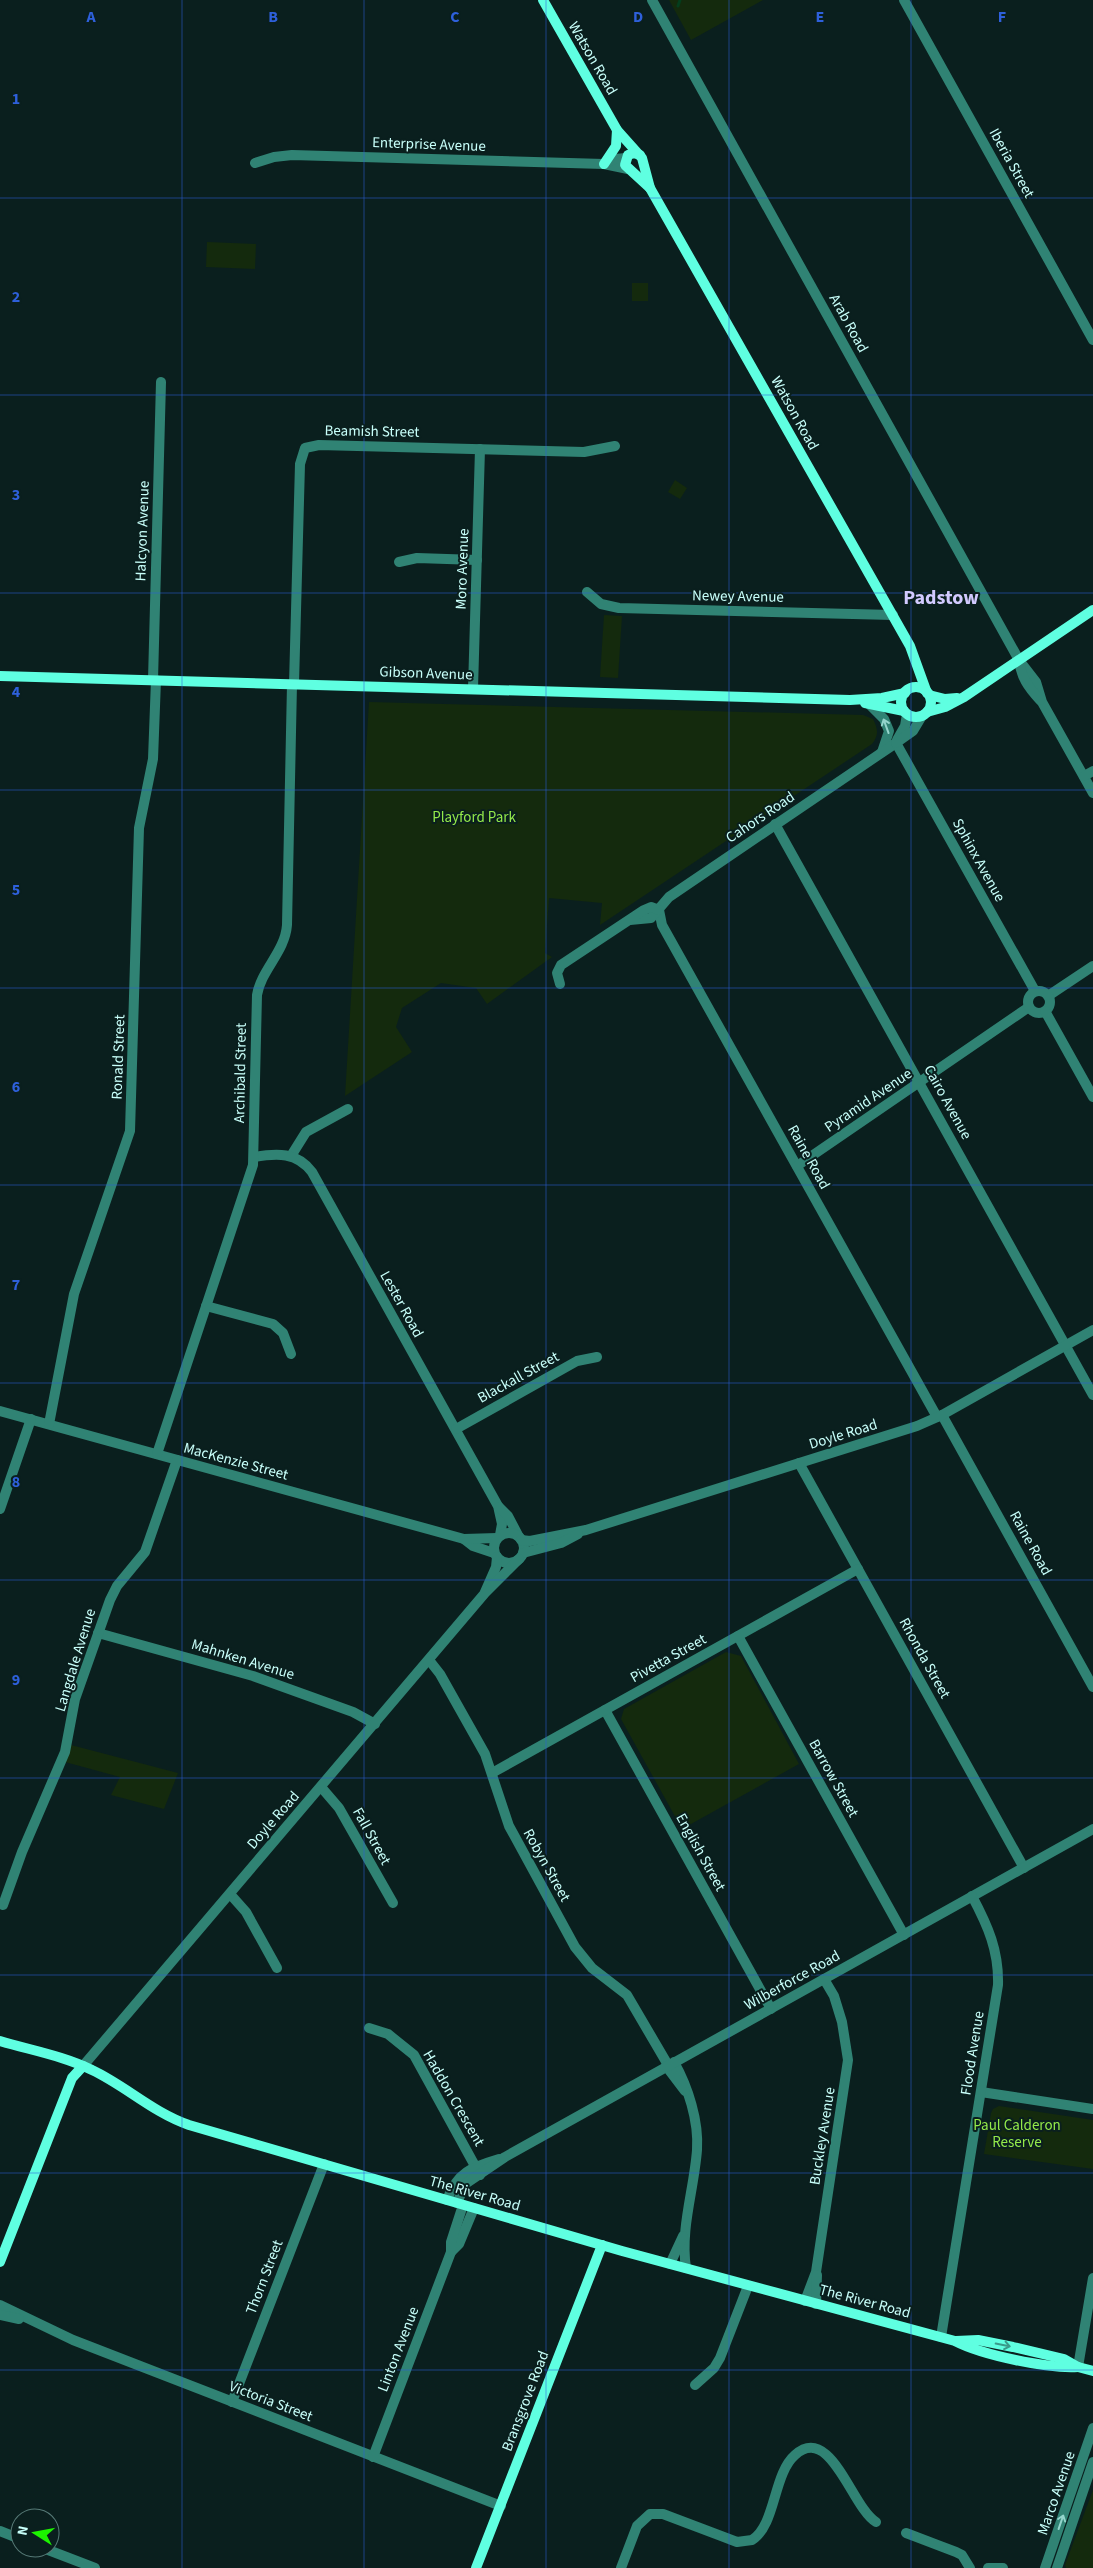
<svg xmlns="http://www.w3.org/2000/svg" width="1093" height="2568" font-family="'Source Sans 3',sans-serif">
<rect width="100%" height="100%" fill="#0a1f1e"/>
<g fill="#142a0d">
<polygon points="669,0 763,0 691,40"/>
<polygon points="207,242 256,244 255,269 206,267"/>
<rect x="632" y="283" width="16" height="18"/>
<polygon points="675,480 687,488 680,499 668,492"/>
<polygon points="604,615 622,616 618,678 600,677"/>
<path d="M369,702L863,715L873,719C878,729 879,735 872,744L600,925L602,903L549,898L545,953L552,957L487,1004L476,988L441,983L402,1008L396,1027L412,1052L345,1096Z"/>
<polygon points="726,1652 741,1656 799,1764 682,1829 621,1719 624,1709"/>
<polygon points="71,1745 178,1773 164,1809 111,1795 120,1777 65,1762"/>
<polygon points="999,2106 1093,2120 1093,2169 984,2154 991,2113 993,2109"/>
<polygon points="1093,2490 1093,2568 1066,2568 1065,2565"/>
</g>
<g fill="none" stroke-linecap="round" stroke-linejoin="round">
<polyline stroke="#043e1d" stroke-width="3" points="678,6 680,0"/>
<g stroke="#308374" stroke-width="10">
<polyline points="652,0 1019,660 1036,682 1042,702 1093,793"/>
<polyline points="904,0 1093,340"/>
<polyline points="255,163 274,157 292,155 604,164 628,169"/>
<polyline points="604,164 615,159 626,158"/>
<polyline points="399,562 417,558 477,560"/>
<polyline points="587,592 601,604 619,608 893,615"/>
<path d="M1019,660C1021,677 1028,687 1040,700"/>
<polyline points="153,680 161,382"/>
<polyline points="294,684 300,464 305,448 319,445 584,452 615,446"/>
<polyline points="473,689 480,449"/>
<polyline points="869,704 884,719 889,731 882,752"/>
<polyline points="1084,776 1093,771"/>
<polyline points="775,824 1093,1395"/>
<polyline points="659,910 662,925 937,1417"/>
<polyline points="630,920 651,918 669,897 896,743"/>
<polyline points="560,984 557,973 561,965 644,910 651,907 659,910"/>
<polyline points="1048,996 1093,966"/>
<polyline points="291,1156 306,1132 348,1109"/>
<path d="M254,1157C277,1153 297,1152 312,1172L498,1506L502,1524L500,1535"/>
<polyline points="797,1166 1029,1007"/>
<polyline points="206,1306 273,1324 283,1333 291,1354"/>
<polyline points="0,1411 464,1539 473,1546 494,1553"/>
<polyline points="942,1415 1093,1687"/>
<polyline points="49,1424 74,1294 130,1131 139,828 153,759 156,680"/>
<polyline points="456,1429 577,1361 597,1357"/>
<path d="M157,1454L253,1165L257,995C261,970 285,952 287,925L292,684"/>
<polyline points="799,1463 1024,1868"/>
<polyline points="499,1507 508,1516 519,1537"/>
<polyline points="0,1509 31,1419"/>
<polyline points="464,1539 497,1538"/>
<polyline points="98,1633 253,1676 353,1712 375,1724"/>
<polyline points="738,1636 904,1935"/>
<polyline points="429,1660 440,1674 485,1754 509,1826 575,1947 592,1968 627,1995 668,2065"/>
<polyline points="605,1710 771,2009"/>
<polyline points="492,1773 858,1569"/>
<polyline points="321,1787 339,1808 393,1903"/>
<polyline points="230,1894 246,1912 277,1968"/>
<polyline points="3,1905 22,1852 65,1752 75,1699 110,1600 117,1586 145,1552 177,1460"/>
<polyline points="369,2028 388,2034 414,2055 480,2175"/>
<path d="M674,2062C688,2087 699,2121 697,2150C694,2190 680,2229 686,2268"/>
<polyline points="666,2066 685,2091"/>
<polyline points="981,2092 1093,2109"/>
<path d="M447,2200C457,2172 472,2167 499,2159"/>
<polyline points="457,2203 465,2184 505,2157 1093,1829"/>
<polyline points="451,2252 459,2244 474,2208"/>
<polyline points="670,2264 683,2236"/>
<polyline points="805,2301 816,2272 848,2060 842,2022 834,1996 824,1979"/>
<polyline points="816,2304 817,2275"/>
<polyline points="0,2305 73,2340 501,2506"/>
<polyline points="0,2315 19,2319"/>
<path d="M941,2337L998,1985C999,1951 988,1926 972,1896"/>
<polyline points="695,2385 714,2368 720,2358 748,2286"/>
<polyline points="232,2402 324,2164"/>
<polyline points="373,2457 451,2252 451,2242 463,2205"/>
<polyline points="0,2531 20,2539"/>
<polyline points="906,2533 956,2552 962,2555 970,2568"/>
<polyline points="43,2548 95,2568"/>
<path d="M621,2568L637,2526L650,2514H663L737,2542L752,2540C776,2525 773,2474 795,2455C831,2423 852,2508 876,2522"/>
<polyline points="988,2568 1003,2568"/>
</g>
<g stroke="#308374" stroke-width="10">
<polyline points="897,740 905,726 907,714"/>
<polyline points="896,743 1035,991"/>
<polyline points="896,743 913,731 922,716"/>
<circle cx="1039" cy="1002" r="11"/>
<polyline points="1045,1011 1093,1097"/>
<circle cx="509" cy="1548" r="15"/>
<polyline points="521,1540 530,1541 586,1530 917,1426 942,1415 1093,1330"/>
<polyline points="523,1553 561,1543 578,1534"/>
<polyline points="485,1592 496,1567 497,1557"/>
<polyline points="83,2066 485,1593 519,1559"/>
<polyline points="1078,2367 1093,2278"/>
<polyline points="1045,2568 1093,2428"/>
<polyline points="1057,2568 1093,2462"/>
</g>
<g stroke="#5fffe1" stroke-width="10">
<polyline points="543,0 617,130 642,158 650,188 910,646 927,693"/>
<polyline points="640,155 634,153 628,155 625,165 650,188"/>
<polyline points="604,164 616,146 617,130"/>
<polyline points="0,676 850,700 882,698 905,693"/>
<circle cx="916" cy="702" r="15"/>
<polyline points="929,695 945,699 957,698"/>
<polyline points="865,703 904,711"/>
<polyline points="927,712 945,707 964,697 1093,610"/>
<path d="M0,2041C30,2050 64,2056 92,2070C126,2086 152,2112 189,2125L622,2251L955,2341C982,2355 1048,2369 1078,2367"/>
<polyline points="0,2262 72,2078 83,2066"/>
<polyline points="956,2341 978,2340 1013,2347 1064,2359 1078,2367 1093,2371"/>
<polyline points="476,2568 602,2245"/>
</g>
</g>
<defs><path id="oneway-shaft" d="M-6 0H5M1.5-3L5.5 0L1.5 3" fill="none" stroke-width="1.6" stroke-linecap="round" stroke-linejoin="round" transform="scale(1.25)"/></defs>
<g stroke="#93d4cb">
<use href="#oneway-shaft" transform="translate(886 726) rotate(-110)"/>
<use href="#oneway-shaft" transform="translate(1061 2522) rotate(-71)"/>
</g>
<use stroke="#399a89" href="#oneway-shaft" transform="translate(1003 2345) rotate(11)"/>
<path fill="none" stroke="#2e60db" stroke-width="1" stroke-opacity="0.55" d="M182,0V2568M364,0V2568M546,0V2568M729,0V2568M911,0V2568M0,198H1093M0,395H1093M0,593H1093M0,790H1093M0,988H1093M0,1185H1093M0,1383H1093M0,1580H1093M0,1778H1093M0,1975H1093M0,2173H1093M0,2370H1093"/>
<g text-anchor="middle" stroke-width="4" stroke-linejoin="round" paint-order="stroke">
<g font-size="15" fill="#c8fffa" stroke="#0a1f1e">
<text transform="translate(593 58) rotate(60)" y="5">Watson Road</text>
<text transform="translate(429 144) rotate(2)" y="5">Enterprise Avenue</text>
<text transform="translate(1012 163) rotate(61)" y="5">Iberia Street</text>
<text transform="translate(849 323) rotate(61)" y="5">Arab Road</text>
<text transform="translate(795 413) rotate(61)" y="5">Watson Road</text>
<text transform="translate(372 431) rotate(1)" y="5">Beamish Street</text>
<text transform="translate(142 531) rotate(-88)" y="5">Halcyon Avenue</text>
<text transform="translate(462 569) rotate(-88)" y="5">Moro Avenue</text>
<text transform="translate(738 596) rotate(1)" y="5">Newey Avenue</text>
<text transform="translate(426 673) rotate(2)" y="5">Gibson Avenue</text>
<text transform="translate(760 817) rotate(-34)" y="5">Cahors Road</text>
<text transform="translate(979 860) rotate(61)" y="5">Sphinx Avenue</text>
<text transform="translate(118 1057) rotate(-88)" y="5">Ronald Street</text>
<text transform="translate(240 1073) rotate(-89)" y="5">Archibald Street</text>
<text transform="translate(868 1100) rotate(-34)" y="5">Pyramid Avenue</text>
<text transform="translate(948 1102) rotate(61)" y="5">Cairo Avenue</text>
<text transform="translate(809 1157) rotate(61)" y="5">Raine Road</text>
<text transform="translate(402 1304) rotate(61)" y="5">Lester Road</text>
<text transform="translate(518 1377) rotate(-29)" y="5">Blackall Street</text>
<text transform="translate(843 1434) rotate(-17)" y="5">Doyle Road</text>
<text transform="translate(236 1461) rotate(15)" y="5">MacKenzie Street</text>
<text transform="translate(1031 1543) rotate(61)" y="5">Raine Road</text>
<text transform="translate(668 1658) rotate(-29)" y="5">Pivetta Street</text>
<text transform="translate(925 1658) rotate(61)" y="5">Rhonda Street</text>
<text transform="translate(243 1659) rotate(17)" y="5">Mahnken Avenue</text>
<text transform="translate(75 1660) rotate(-73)" y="5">Langdale Avenue</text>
<text transform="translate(834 1778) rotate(61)" y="5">Barrow Street</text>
<text transform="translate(273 1820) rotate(-49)" y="5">Doyle Road</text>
<text transform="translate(372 1836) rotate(61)" y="5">Fall Street</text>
<text transform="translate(701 1852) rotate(61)" y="5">English Street</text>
<text transform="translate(547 1865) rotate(61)" y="5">Robyn Street</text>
<text transform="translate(792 1980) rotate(-29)" y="5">Wilberforce Road</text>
<text transform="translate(972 2053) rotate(-81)" y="5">Flood Avenue</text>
<text transform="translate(454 2098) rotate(60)" y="5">Haddon Crescent</text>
<text transform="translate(822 2136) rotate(-81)" y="5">Buckley Avenue</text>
<text transform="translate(475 2193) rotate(16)" y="5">The River Road</text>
<text transform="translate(264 2277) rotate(-69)" y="5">Thorn Street</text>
<text transform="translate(865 2301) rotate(15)" y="5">The River Road</text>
<text transform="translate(398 2349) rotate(-69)" y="5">Linton Avenue</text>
<text transform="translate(271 2401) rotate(21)" y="5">Victoria Street</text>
<text transform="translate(525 2401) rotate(-69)" y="5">Bransgrove Road</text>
<text transform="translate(1056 2493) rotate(-71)" y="5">Marco Avenue</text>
</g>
<g font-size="15" fill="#94ea4a" stroke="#0a1f1e">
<text x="474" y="822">Playford Park</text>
<text x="1017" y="2130">Paul Calderon<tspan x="1017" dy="17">Reserve</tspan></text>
</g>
<g font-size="20" font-weight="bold" fill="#d2caff" stroke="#0a1f1e">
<text x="941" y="604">Padstow</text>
</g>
</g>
<g font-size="16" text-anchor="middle" font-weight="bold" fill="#2e60db" stroke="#0a1f1e" stroke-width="4" stroke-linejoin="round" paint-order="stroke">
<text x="91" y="22">A</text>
<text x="273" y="22">B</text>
<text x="455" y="22">C</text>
<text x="638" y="22">D</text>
<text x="820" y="22">E</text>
<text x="1002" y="22">F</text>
<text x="16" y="104">1</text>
<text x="16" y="302">2</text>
<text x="16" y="500">3</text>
<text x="16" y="697">4</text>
<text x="16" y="895">5</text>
<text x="16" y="1092">6</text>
<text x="16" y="1290">7</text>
<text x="16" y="1487">8</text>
<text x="16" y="1685">9</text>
</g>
<g transform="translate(35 2533) rotate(281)"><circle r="24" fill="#0a1f1e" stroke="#567976"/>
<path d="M0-4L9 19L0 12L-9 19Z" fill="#1cf300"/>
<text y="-8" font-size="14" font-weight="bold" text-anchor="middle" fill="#c8fffa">N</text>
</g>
</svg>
